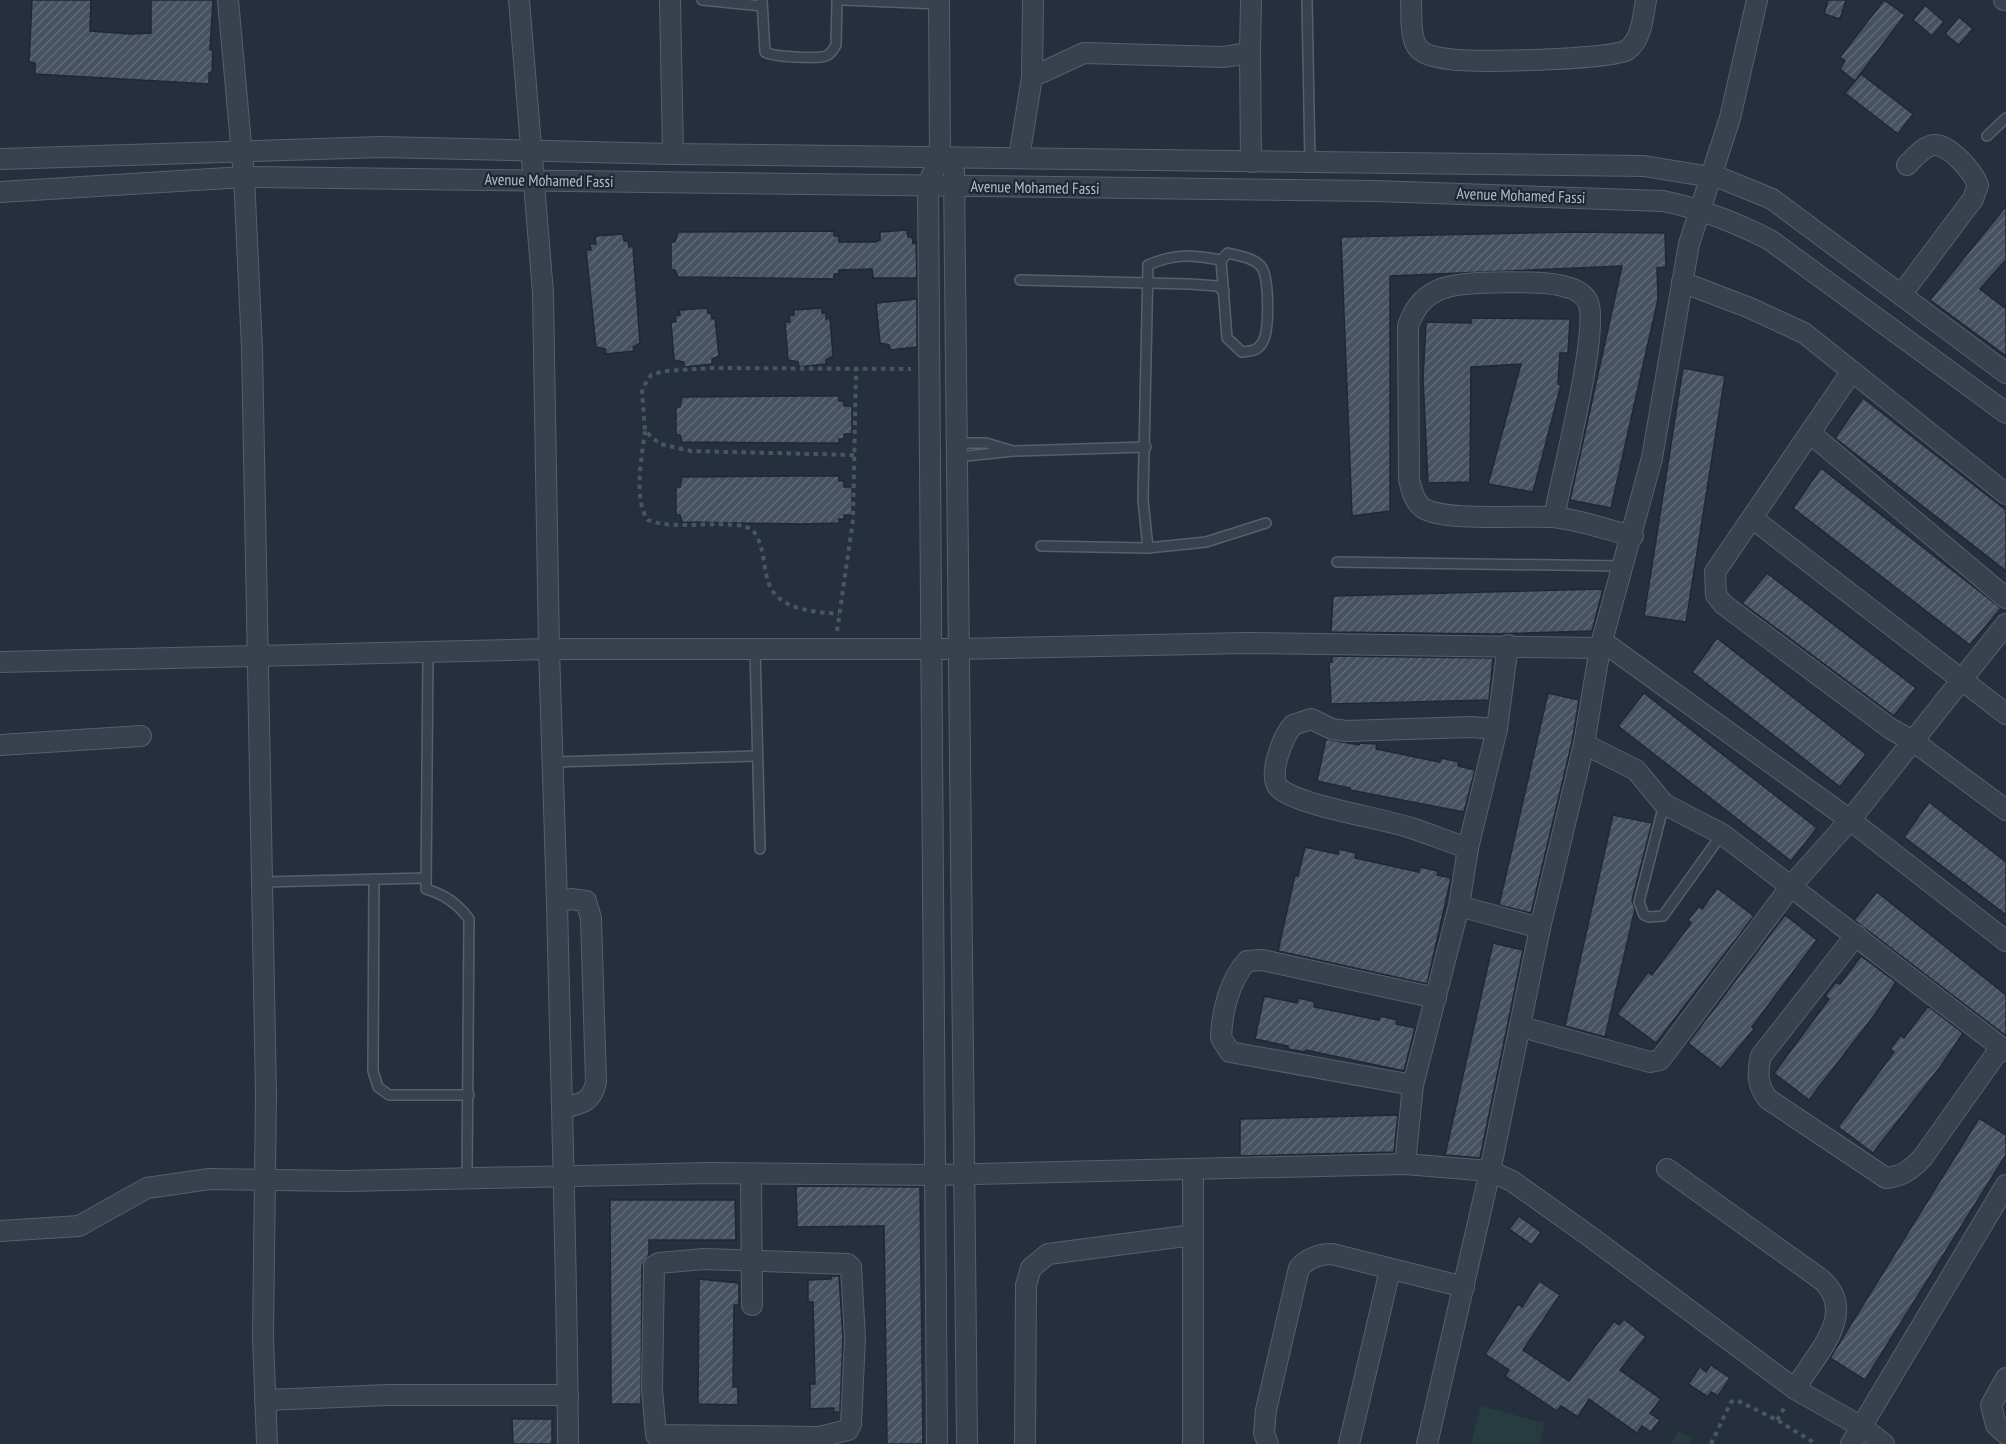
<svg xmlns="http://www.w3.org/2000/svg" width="2006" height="1444" font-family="'PT Sans Narrow',sans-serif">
<defs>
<pattern id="building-hatch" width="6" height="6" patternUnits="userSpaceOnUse" patternTransform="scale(1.5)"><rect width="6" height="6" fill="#465162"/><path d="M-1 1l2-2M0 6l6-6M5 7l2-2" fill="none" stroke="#5e6877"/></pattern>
</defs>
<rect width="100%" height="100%" fill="#252f3e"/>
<g fill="#273c3f">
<polygon points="1481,1406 1545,1423 1540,1444 1471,1444"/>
<polygon points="1678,1431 1692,1438 1689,1444 1671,1444"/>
</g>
<g fill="url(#building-hatch)" stroke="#202835" stroke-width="1.5">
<polygon points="32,0 91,0 90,31 131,34 151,33 151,0 213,0 210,50 213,50 212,73 209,73 209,84 35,74 35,63 29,62"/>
<polygon points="1828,0 1846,0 1840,19 1824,14"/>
<polygon points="1884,0 1905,15 1855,81 1840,69 1845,61 1840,57"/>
<polygon points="1925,5 1944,22 1932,36 1913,20"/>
<polygon points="1959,17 1973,29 1959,45 1945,34"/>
<polygon points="1861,74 1913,114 1898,134 1845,93"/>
<polygon points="2006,206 2006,260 1980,289 2006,309 2006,356 1930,300"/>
<polygon points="907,230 908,237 912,237 913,243 916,242 917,278 873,278 872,269 839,270 839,274 834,274 834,279 678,277 675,270 671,270 671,242 675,242 678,232 834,231 834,236 839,236 839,242 875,242 880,240 880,232"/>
<polygon points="1571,232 1665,233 1666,267 1657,268 1658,299 1611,508 1570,500 1622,266 1390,276 1390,511 1352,516 1341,237"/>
<polygon points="623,234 624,241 628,241 629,247 633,246 640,343 633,347 634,351 606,354 605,349 596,347 586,250 591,250 590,244 596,244 595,236"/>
<polygon points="917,299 917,347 890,350 889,345 880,343 876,303"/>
<polygon points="707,308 708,313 711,313 712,319 715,318 719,356 712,359 712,364 684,367 684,362 674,360 671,322 676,322 675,316 680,315 679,310"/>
<polygon points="822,308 822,313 826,313 826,319 830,318 833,356 826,360 826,364 799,367 798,362 788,360 785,322 790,322 789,316 794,315 794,310"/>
<polygon points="1471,318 1570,319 1568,353 1560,353 1558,384 1561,385 1533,492 1488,484 1521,364 1471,367 1470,482 1428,483 1423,378 1426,322 1471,323"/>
<polygon points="1683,368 1725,376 1686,622 1644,616"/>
<polygon points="801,396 839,396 839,401 844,401 844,406 852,406 852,434 844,434 844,439 839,439 839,443 800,443 682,442 680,435 676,435 676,407 680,407 682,397"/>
<polygon points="1863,398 2006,510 2006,571 1835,438"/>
<polygon points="1821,468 2001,608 1970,645 1793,508"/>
<polygon points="800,476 839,476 839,481 844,481 844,487 852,487 852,515 844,515 844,519 839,519 839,523 800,524 682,522 680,515 676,515 676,487 680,487 682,477"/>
<polygon points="1767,573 1916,688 1894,716 1742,603"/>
<polygon points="1603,589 1592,631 1492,634 1331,632 1333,596"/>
<polygon points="1717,638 1866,754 1840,787 1692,672"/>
<polygon points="1332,656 1493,658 1489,700 1331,704 1329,662 1332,662"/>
<polygon points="1548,693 1579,700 1572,742 1531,913 1499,905"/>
<polygon points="1644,693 1817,828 1791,861 1618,726"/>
<polygon points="1326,739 1359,745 1360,743 1377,744 1376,749 1440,762 1441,758 1459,762 1458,766 1475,770 1464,812 1350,790 1350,788 1317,781"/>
<polygon points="1929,802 2006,862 2006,915 1904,837"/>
<polygon points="1613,815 1652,823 1632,900 1635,909 1605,1037 1565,1026"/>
<polygon points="1305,847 1338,854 1339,849 1356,853 1355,858 1419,872 1420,867 1438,871 1437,875 1451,878 1427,984 1278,951 1295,875 1298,876"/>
<polygon points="1717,888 1754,916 1656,1043 1617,1014 1648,972 1652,975 1691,923 1688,920 1699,906 1702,909"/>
<polygon points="1877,892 2006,995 2006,1036 1854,920"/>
<polygon points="1785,915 1817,940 1752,1027 1754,1029 1721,1069 1688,1043"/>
<polygon points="1493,943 1523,950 1480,1158 1445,1155"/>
<polygon points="1861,956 1896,982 1876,1013 1809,1100 1774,1073 1829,999 1825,996 1836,982 1840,984"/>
<polygon points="1264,996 1297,1003 1299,998 1315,1002 1314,1007 1379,1020 1380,1016 1397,1020 1396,1024 1415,1028 1404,1071 1306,1050 1305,1052 1288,1049 1288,1046 1255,1039"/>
<polygon points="1928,1006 1963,1033 1941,1066 1873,1153 1838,1127 1894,1052 1890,1049 1901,1035 1904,1038"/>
<polygon points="1398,1115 1394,1152 1240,1156 1240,1119"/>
<polygon points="1979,1118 2006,1135 2006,1155 1865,1380 1830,1358"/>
<polygon points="796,1186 920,1187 923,1444 887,1444 884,1226 797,1227"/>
<polygon points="610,1200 735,1200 736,1240 649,1240 649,1255 642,1266 641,1404 611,1404"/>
<polygon points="1519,1216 1541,1232 1532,1245 1509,1229"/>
<polygon points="831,1276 839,1276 843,1338 840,1412 833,1412 834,1408 810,1409 810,1384 815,1384 813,1302 808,1302 808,1280 831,1279"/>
<polygon points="699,1279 739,1283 739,1305 734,1305 733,1387 738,1387 738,1405 698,1404"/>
<polygon points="1539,1281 1560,1295 1523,1350 1569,1381 1614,1321 1619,1325 1624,1319 1646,1337 1620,1370 1661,1399 1650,1413 1660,1420 1651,1432 1642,1426 1637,1433 1589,1399 1578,1417 1561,1406 1557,1411 1505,1376 1509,1370 1485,1354 1518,1304 1522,1307"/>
<polygon points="1711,1365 1730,1378 1718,1396 1711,1392 1708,1397 1688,1384 1700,1367 1706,1372"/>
<polygon points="512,1419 552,1419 552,1444 513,1444"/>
</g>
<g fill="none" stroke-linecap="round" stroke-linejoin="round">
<g stroke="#575f6c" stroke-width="12">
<g id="service">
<polyline points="702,0 762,6"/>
<path d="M762,0L765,52C772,57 818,59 826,56C831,54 833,50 836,45L837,0"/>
<polyline points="842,0 939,4"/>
<polyline points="1307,0 1310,163"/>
<polyline points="1987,136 2006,118"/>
<path d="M1228,253C1239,256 1256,258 1262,268C1269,280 1270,332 1262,343C1257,351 1251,351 1242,352L1227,338L1221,260Z"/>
<polyline points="1020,280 1190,284 1217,286 1224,291"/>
<polyline points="957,443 986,443 1013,451"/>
<polyline points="957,457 1013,451 1146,447"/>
<polyline points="1041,546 1148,548 1206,542 1266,523"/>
<path d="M1148,548L1143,500L1148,265C1176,253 1192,255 1221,260"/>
<polyline points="1337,562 1623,566"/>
<polyline points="755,648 760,849"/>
<path d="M428,652L426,889C445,895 457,903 469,919L467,1178"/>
<polyline points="553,762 757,756"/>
<polyline points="1664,804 1639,902 1644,915 1649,917 1663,916 1722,834"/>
<polyline points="374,879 373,1071 378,1087 389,1095 469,1095"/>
<polyline points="263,882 425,878"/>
</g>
</g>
<g stroke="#575f6c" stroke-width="22">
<g id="minor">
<polyline points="228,0 244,177 252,348 266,1095 263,1337 267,1444"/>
<polyline points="519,0 543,293 549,649 557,903"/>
<polyline points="670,0 673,154"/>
<path d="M1411,0C1412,13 1409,39 1419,49C1426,56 1439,58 1449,59C1473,63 1610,60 1627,50C1642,40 1643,16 1646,0"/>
<polyline points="2004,0 2006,0"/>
<polyline points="1250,53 1251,162"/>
<polyline points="1032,77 1033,0"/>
<polyline points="1019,158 1032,77 1084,53 1223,57 1250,53 1251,0"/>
<polyline points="0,159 381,147 673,154 1644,166 1723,179 1772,199 2006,373"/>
<polyline points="954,172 967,1444"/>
<path d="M0,192L244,177L1375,191L1663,201C1702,209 1735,222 1770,240L2006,413"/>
<polyline points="1682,282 1750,308 1804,333 2006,494"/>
<path d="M1901,295L1973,199L1978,185C1973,172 1949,143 1933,145C1923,147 1914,158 1907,165"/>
<polyline points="1852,371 1715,572 1716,595 1723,604 1891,729 1913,741 2006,810"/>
<polyline points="1810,433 2006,598"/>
<path d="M1554,517C1561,479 1600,330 1588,302C1584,294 1575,289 1566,287C1546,280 1464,281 1444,288C1425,294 1414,308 1408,326L1409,479C1411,488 1414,502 1423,508C1445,522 1522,515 1552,517C1578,519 1607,530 1633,536"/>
<polyline points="1752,518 2006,714"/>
<polyline points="1602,641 1850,820 2006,941"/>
<polyline points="1508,645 1497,729 1468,848 1459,906 1540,928"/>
<polyline points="0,662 549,649 957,649 1247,643 1600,648"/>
<polyline points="1584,744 1636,770 1664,804 1722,834 2006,1051"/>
<polyline points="0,745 141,736"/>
<path d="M1468,848C1449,842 1430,834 1411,828C1382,818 1299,806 1279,788C1267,776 1283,736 1293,725L1311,719L1332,729L1346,731L1471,727L1497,729"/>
<path d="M1856,935L1761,1056C1757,1073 1757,1085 1768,1099L1886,1178C1903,1176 1911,1170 1923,1157L2001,1047"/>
<polyline points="1522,1027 1650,1062 1660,1060 1792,885 1850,820 2006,624"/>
<path d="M1413,1085L1230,1052L1221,1038C1222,1012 1229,981 1247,961L1262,960L1436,998"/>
<path d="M563,1108C581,1104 592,1102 596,1082L591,918L586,901L571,899L557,903C561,1084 567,1264 568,1444"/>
<polyline points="1405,1164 1413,1085 1459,906"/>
<path d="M1667,1169L1822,1280C1859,1314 1814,1356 1795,1389"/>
<polyline points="751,1174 752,1305"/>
<polyline points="0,1231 79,1226 147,1188 209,1179 346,1181 708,1173 934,1175 1405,1164 1490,1171 1512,1181 1592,1238 1795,1389 1862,1427 1884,1444"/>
<polygon points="704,1259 848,1264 851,1267 855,1338 851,1424 848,1430 819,1437 656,1435 652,1389 654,1266 659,1263"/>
<polyline points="2006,1378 1991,1405 1996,1425 2006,1434"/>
<polyline points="265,1400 389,1395 568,1395"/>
<polyline points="937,1444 928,184 940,157 939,0"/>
<polyline points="1025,1444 1026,1285 1031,1268 1048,1254 1193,1235"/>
<polyline points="1193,1444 1193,1170"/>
<path d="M1268,1444L1264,1433L1266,1410L1299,1268C1308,1258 1318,1254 1332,1254L1464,1287"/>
<polyline points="1349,1444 1390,1270"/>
<polyline points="1427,1444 1490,1171 1540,928 1584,744 1600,648 1652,458 1689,244 1730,118 1757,0"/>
<polyline points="1851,1444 2006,1185"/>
</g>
</g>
<g stroke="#45595c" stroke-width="4" stroke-dasharray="4.5 4.5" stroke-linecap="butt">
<path d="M645,431C642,455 633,500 648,520C677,532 734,517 752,530C758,535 760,544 762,551C765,563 765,579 772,590C785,611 818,612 839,614"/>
<polyline points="854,455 691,451 660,444 645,431 642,389 651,375 664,371 713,368 911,369"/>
<polyline points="837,631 853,520 856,369"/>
<polyline points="1777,1420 1786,1405"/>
<polyline points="1711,1444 1731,1402 1736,1400 1777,1420 1816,1444"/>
</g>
<use href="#service" stroke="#39414e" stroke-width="9"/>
<use href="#minor" stroke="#39414e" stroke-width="20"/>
</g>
<g text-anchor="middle" stroke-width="4.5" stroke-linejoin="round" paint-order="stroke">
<g font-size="16" fill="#b5bcc9" stroke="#1e2633">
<text transform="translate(549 180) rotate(1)" y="6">Avenue Mohamed Fassi</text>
<text transform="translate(1035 187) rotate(1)" y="6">Avenue Mohamed Fassi</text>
<text transform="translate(1521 195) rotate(2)" y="6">Avenue Mohamed Fassi</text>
</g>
</g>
</svg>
